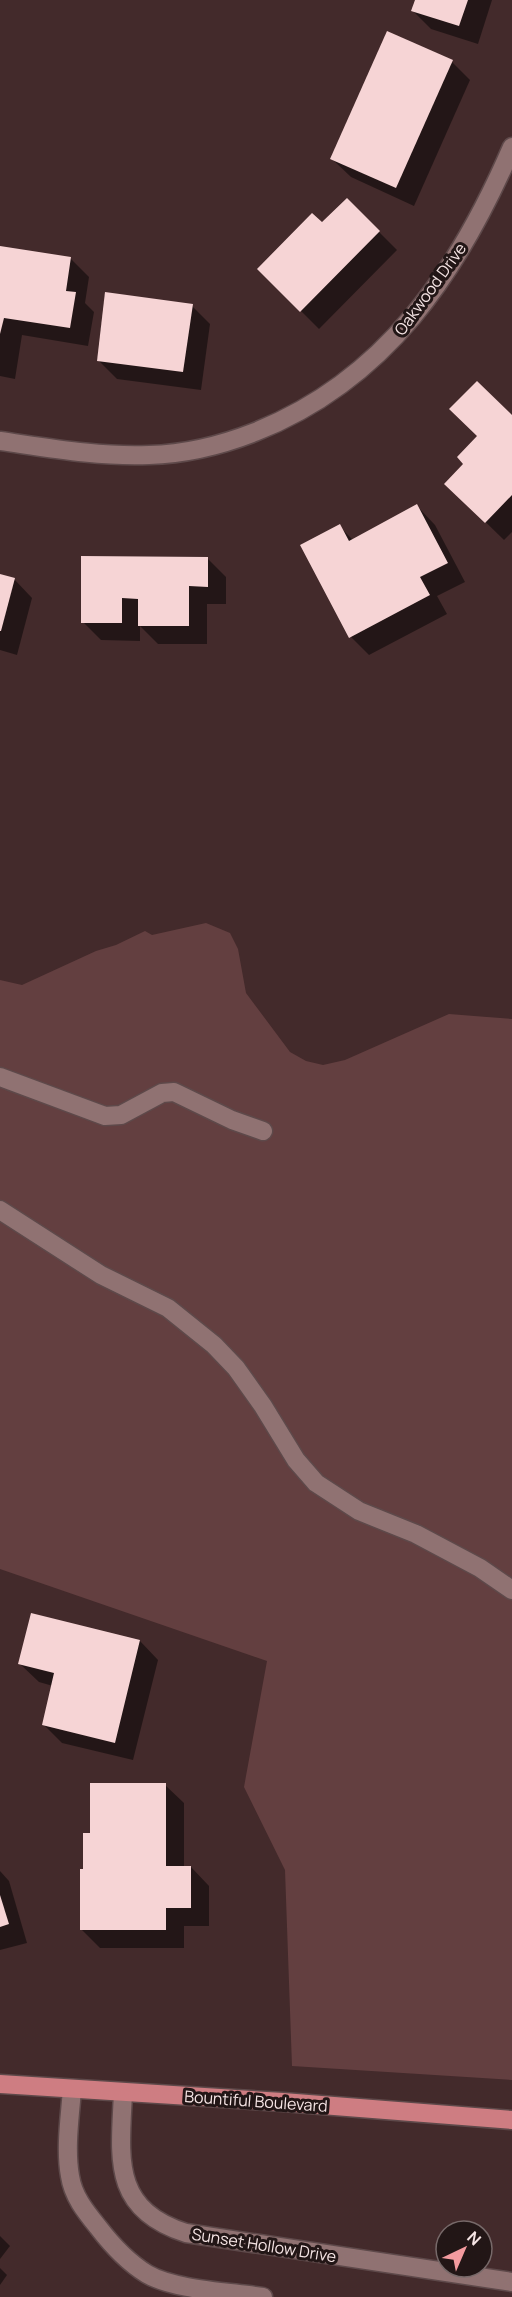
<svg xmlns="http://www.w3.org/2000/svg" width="512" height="2297" font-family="Manrope,sans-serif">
<rect width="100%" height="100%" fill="#432a2b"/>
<polygon fill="#633f40" points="206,923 230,933 238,949 246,993 290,1052 306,1061 323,1065 345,1060 449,1014 512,1019 512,2080 292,2066 285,1870 244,1787 267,1661 0,1569 0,980 22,985 96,951 116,945 145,931 152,935"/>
<g fill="#0007">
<polygon points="416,0 492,0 478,44 431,29 413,11"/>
<polygon points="452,62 470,80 414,206 351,177 332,159"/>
<polygon points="347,200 397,250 319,329 259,269 322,225"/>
<polygon points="0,247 70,258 89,277 85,303 94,312 88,346 22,335 15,379 0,376"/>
<polygon points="192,306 210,324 201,390 117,379 98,360"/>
<polygon points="512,417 512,532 504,540 465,502 465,464 479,436"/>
<polygon points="417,506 435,525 465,582 437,596 447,614 369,655 351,637 339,526 353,540"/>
<polygon points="83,557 207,558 226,577 226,604 207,604 207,644 158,644 140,626 140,641 101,640 83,622"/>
<polygon points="0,575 14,579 32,598 17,655 0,650"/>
<polygon points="140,1641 158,1660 133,1760 62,1743 43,1724 53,1686 39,1682 20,1664"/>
<polygon points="165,1785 184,1803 184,1867 191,1867 209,1886 209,1926 184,1926 184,1948 100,1948 82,1930 84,1870 92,1834"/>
<polygon points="0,1871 9,1881 27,1943 0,1950"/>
<polygon points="0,2236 10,2246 0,2259"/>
<polygon points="0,2268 7,2275 0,2285"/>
</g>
<g fill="#f6d4d5">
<polygon points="415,0 468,0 459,26 411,11"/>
<polygon points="387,31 453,60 396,188 330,159"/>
<polygon points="347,198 380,231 300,312 257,269 312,213 322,222"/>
<polygon points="0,246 71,257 66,291 76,292 70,328 4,318 0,334"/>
<polygon points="105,292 193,304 183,372 97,361"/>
<polygon points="477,381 512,415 512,495 485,523 444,484 463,464 457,457 477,436 449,409"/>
<polygon points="417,504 448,563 420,577 430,595 349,638 300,545 340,524 349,541"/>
<polygon points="81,556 208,557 208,587 189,586 189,626 138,626 138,599 122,598 122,623 81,623"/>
<polygon points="0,574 15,578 1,631 0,631"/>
<polygon points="31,1613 140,1640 115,1743 42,1725 54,1673 18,1664"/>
<polygon points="90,1783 166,1783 166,1866 191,1866 191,1908 166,1908 166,1930 80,1930 80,1869 83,1869 83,1833 90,1833"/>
<polygon points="0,1895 9,1924 0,1927"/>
</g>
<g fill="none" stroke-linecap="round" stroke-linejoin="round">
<g stroke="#5e494a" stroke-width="21">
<g id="minor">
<path d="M0,441C49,448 99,457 149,455C185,454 222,445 255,432C386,380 458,272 512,147"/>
<polyline points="0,1077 105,1116 121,1115 162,1093 174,1092 232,1120 263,1131"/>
<polyline points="0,1210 101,1275 168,1308 214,1345 236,1368 263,1406 296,1460 316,1483 359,1511 416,1534 480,1568 512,1590"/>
<path d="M72,2089C70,2117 65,2148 70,2176C73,2196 85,2211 98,2227C111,2244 129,2263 147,2274C174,2290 231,2292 263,2297"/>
<path d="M123,2093C120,2158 111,2209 186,2233L512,2282"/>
</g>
</g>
<g stroke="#5e494a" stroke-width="21">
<polyline id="major" points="0,2084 283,2102 512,2120"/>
</g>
<use href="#minor" stroke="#907272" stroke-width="18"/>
<use href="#major" stroke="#ce7d82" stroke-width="18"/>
</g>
<g text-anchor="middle" stroke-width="6" stroke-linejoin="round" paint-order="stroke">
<g font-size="16" fill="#f6e5e5" stroke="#221616">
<text transform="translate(430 289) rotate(-54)" y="6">Oakwood Drive</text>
<text transform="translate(256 2101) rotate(4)" y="6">Bountiful Boulevard</text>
<text transform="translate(264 2245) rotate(9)" y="6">Sunset Hollow Drive</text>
</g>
</g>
<g transform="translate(464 2249) rotate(44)"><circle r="28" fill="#221616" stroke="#776969" stroke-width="1.5"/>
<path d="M0-4.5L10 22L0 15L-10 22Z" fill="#f49b9f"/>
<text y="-9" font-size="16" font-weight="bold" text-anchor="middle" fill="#f6e5e5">N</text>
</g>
</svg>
